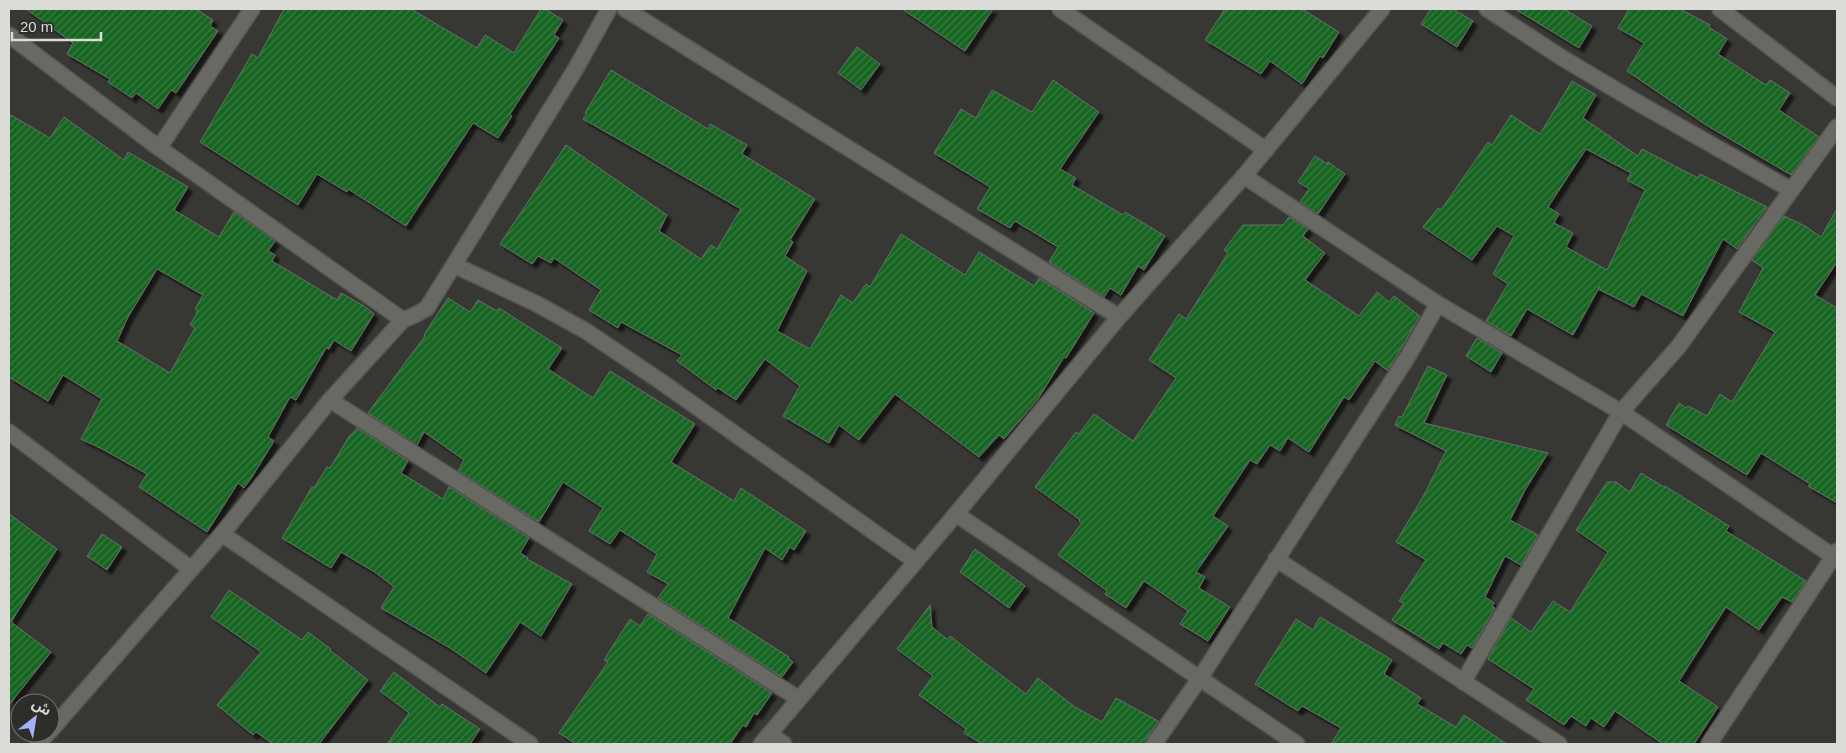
<svg xmlns="http://www.w3.org/2000/svg" width="1846" height="753" font-family="Helvetica,'Noto Sans Arabic',sans-serif">
<defs>
<pattern id="building-hatch" width="6" height="6" patternUnits="userSpaceOnUse" patternTransform="scale(1.25)"><rect width="6" height="6" fill="#186522"/><path d="M-1 1l2-2M0 6l6-6M5 7l2-2" fill="none" stroke="#397a41"/></pattern>
<filter id="shadow"><feDropShadow dx="4.5" dy="4.5" stdDeviation="1" flood-color="#0009"/></filter>
</defs>
<rect width="100%" height="100%" fill="#373833"/>
<g fill="url(#building-hatch)" stroke="#6a6e6a" fill-rule="evenodd" filter="url(#shadow)">
<polygon points="26,9 196,9 213,20 210,26 218,31 176,93 171,90 158,109 136,93 132,98 108,82 110,79 67,54 73,43"/>
<polygon points="284,9 411,9 477,48 485,35 514,53 541,9 545,9 563,20 554,35 559,38 510,114 512,116 498,138 473,123 406,226 348,189 347,192 317,174 298,205 200,142 252,54 258,58"/>
<polygon points="902,9 993,9 965,51"/>
<polygon points="1225,9 1302,9 1339,32 1323,58 1320,56 1302,84 1270,61 1261,74 1205,40"/>
<polygon points="1431,9 1453,9 1473,21 1457,47 1421,24"/>
<polygon points="1515,9 1564,9 1592,26 1579,48"/>
<polygon points="1629,9 1680,9 1710,25 1709,27 1727,39 1718,54 1766,85 1770,80 1790,93 1779,110 1819,137 1791,175 1706,125 1627,71 1644,43 1618,28"/>
<polygon points="857,47 880,64 861,90 838,73"/>
<polygon points="611,70 708,129 710,124 747,145 742,154 815,199 790,240 793,242 785,256 807,271 777,331 810,349 841,295 853,303 866,284 870,287 901,234 965,275 979,252 1034,286 1039,278 1094,313 1066,358 1064,357 1038,399 1004,439 999,435 979,457 895,394 859,440 839,425 829,443 783,416 800,386 765,359 736,400 718,388 716,390 677,361 682,355 621,322 618,328 589,310 601,290 554,258 551,263 538,256 532,264 500,244 566,145 667,215 659,231 701,259 711,245 717,249 741,209 583,119 587,114 585,113"/>
<polygon points="1053,80 1099,112 1060,169 1076,178 1072,185 1123,215 1125,212 1165,236 1144,270 1138,266 1121,295 1110,288 1104,297 1049,262 1058,247 1015,221 1010,228 977,209 990,187 934,153 961,109 976,118 992,90 1032,112"/>
<path d="M1572,81L1596,95L1583,118L1638,156L1642,149L1698,178L1700,174L1767,207L1737,249L1723,239L1683,316L1641,294L1634,307L1598,289L1600,286L1573,335L1527,309L1511,336L1486,321L1508,284L1493,274L1514,236L1497,226L1472,260L1423,227L1438,208L1441,210L1488,142L1492,145L1511,115L1540,134ZM1586,149L1631,173L1627,180L1645,190L1607,270L1566,247L1573,233L1554,223L1559,214L1548,207Z"/>
<path d="M9,114L50,138L64,117L124,160L128,152L188,187L174,210L219,237L234,212L275,241L268,251L275,255L272,261L337,300L341,293L364,306L374,314L351,351L334,340L329,349L326,348L296,400L290,397L268,437L274,441L252,477L244,488L238,483L207,532L139,487L147,474L102,449L81,439L102,399L63,375L48,401L9,377ZM157,269L203,295L195,309L198,311L190,325L195,328L170,373L117,341L128,317Z"/>
<polygon points="1315,156 1327,164 1328,162 1345,174 1318,214 1300,202 1309,189 1298,182"/>
<polygon points="1837,209 1837,262 1815,295 1837,308 1837,503 1808,486 1810,484 1761,453 1747,475 1666,425 1679,403 1686,408 1688,406 1707,416 1720,394 1732,402 1775,332 1739,312 1763,268 1752,260 1784,216 1805,226 1821,237"/>
<polygon points="1289,217 1308,229 1303,236 1325,253 1305,280 1359,316 1377,292 1389,302 1394,296 1420,316 1388,371 1375,361 1349,400 1344,397 1309,452 1288,438 1280,451 1270,445 1257,464 1250,460 1213,516 1228,526 1196,572 1205,577 1199,588 1230,607 1208,641 1180,624 1188,611 1144,581 1126,608 1105,594 1107,591 1058,555 1082,523 1079,521 1080,520 1035,487 1076,432 1079,434 1094,414 1133,441 1176,378 1149,360 1179,314 1186,319 1228,253 1224,250 1243,225 1283,225"/>
<polygon points="448,298 470,312 478,300 497,311 499,308 562,348 548,369 593,398 610,371 695,424 671,462 734,501 741,488 806,531 794,550 790,547 782,560 765,548 728,618 789,657 788,658 793,662 782,677 658,598 668,584 647,572 657,554 620,530 610,544 589,531 603,508 563,482 539,522 458,471 464,460 424,432 417,445 368,413 425,336 424,335"/>
<polygon points="1477,338 1502,353 1491,372 1466,356"/>
<polygon points="1428,366 1447,375 1424,423 1548,453 1525,490 1510,520 1538,535 1521,565 1505,556 1485,597 1494,603 1492,606 1495,608 1472,648 1467,645 1461,654 1443,643 1439,649 1392,620 1404,603 1399,601 1426,560 1396,542 1424,495 1446,451 1395,425 1399,416 1402,417"/>
<polygon points="357,428 408,461 401,473 443,499 449,487 529,538 520,553 528,558 527,559 572,584 541,636 520,622 486,673 450,648 381,608 394,587 376,573 341,552 331,568 282,538 312,487 314,488 327,467 330,468 350,435 351,435"/>
<polygon points="1641,473 1664,487 1665,486 1729,526 1726,531 1806,581 1792,602 1782,597 1759,630 1726,607 1679,681 1718,707 1694,744 1663,744 1615,711 1604,727 1591,718 1586,726 1571,716 1564,725 1526,700 1534,689 1488,659 1511,618 1531,632 1553,601 1570,612 1608,552 1576,530 1607,482 1616,482 1630,492"/>
<polygon points="9,514 57,549 11,622 51,652 9,705"/>
<polygon points="102,534 122,547 107,570 87,556"/>
<polygon points="975,549 1025,586 1009,608 960,572"/>
<polygon points="229,590 302,640 308,632 331,649 330,650 368,680 319,744 273,744 256,732 253,735 217,705 261,652 211,617"/>
<polygon points="930,605 932,627 947,639 950,636 1026,694 1038,678 1075,707 1102,722 1116,698 1158,721 1146,739 1145,744 982,744 964,733 966,729 919,695 933,676 897,649"/>
<polygon points="648,614 772,693 757,715 754,713 746,727 743,725 730,744 576,744 559,733 608,662 604,660 630,619 640,626"/>
<polygon points="1320,617 1392,660 1384,674 1421,698 1417,704 1456,727 1464,715 1507,744 1331,744 1341,728 1302,706 1298,711 1255,684 1296,619 1313,630"/>
<polygon points="394,672 440,707 442,704 480,729 470,744 387,744 409,713 380,691"/>
</g>
<g fill="none" stroke-linecap="round" stroke-linejoin="round">
<g stroke="#53544f" stroke-width="18">
<g id="minor">
<polyline points="625,9 1119,317"/>
<polyline points="1060,9 1266,150"/>
<polyline points="1487,9 1564,59 1633,100 1791,190"/>
<polyline points="1720,9 1837,98"/>
<polyline points="9,35 159,148 403,320"/>
<polyline points="159,148 252,9"/>
<polyline points="1244,176 1438,304 1621,412 1837,559"/>
<polyline points="454,265 537,304 586,331 660,381 915,561"/>
<polyline points="330,400 799,699"/>
<polyline points="9,432 191,569"/>
<polyline points="956,514 1297,744"/>
<polyline points="222,534 530,744"/>
<polyline points="1276,559 1559,744"/>
<polyline points="1463,682 1621,412 1679,346 1837,127"/>
<polyline points="50,731 222,534 330,400 403,320 415,315 427,308 575,70 609,9"/>
<polyline points="770,734 784,744"/>
<polyline points="38,744 48,733"/>
<polyline points="761,744 956,514 1119,317 1244,176 1382,9"/>
<polyline points="1154,744 1200,678 1407,358 1438,304"/>
<polyline points="1709,744 1837,551"/>
</g>
</g>
<use href="#minor" stroke="#696963" stroke-width="15"/>
</g>
<rect width="1846" height="753" fill="none" stroke="#dbdbd8" stroke-width="20"/>
<g transform="translate(35 718) rotate(31)"><circle r="24" fill="#2d2e29" stroke="#73736f"/>
<path d="M0-4L9 19L0 12L-9 19Z" fill="#a2b2fd"/>
<text y="-8" font-size="14" font-weight="bold" text-anchor="middle" fill="#dbdbd8">ش</text>
</g>
<path d="M12 32v8h89v-8" fill="none" stroke="#dbdbd8" stroke-width="2.5"/>
<text x="20" y="32" font-size="15" fill="#dbdbd8" stroke="#2d2e29" stroke-width="4" paint-order="stroke">20 m</text>
</svg>
